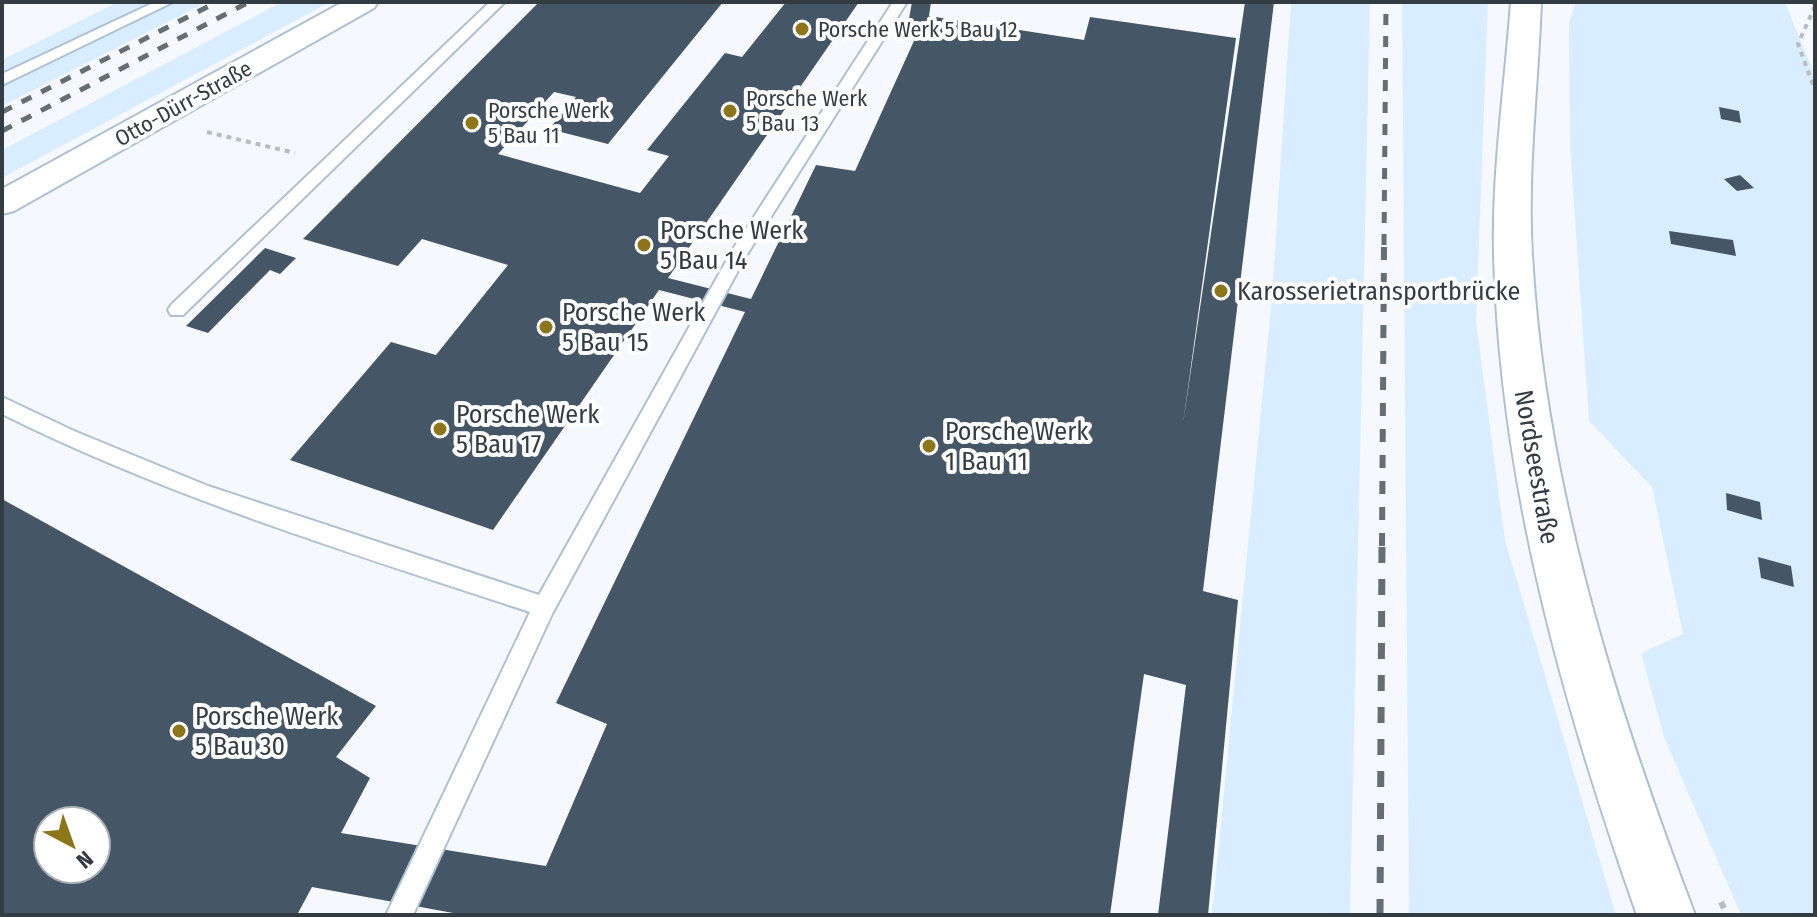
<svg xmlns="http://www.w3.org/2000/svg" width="1817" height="917" font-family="'Fira Sans Condensed',sans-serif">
<rect width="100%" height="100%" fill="#f5f9fd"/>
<g fill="#d8edff">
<polygon points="118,2 207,2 2,106 2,60"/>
<polygon points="282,2 330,2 2,178 2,150"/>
<polygon points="1291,2 1370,2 1350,915 1212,915 1272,297"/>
<polygon points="1402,2 1488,2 1476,321 1505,540 1616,915 1409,915"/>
<polygon points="1576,2 1785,2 1815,76 1815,915 1741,915 1664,737 1641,653 1683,634 1652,487 1589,421 1570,146 1569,22"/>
</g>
<g fill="#455766" fill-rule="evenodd">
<path d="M539,2H723L608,144L549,129L576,97L554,92L498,154L640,193L669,156L647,150L725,53L742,57L786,2H859L668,278L751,299L816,165L855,171L918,32L907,30L912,2H931L929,16L1084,40L1090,17L1236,38L1183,424L1245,2H1274L1203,591L1238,600L1208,915H1158L1186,685L1144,674L1110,915H464L312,887L297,915H2V499L376,706L336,757L370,778L341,833L546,866L607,724L556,703L745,312L659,290L493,530L290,460L391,342L436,355L508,265L422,239L398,266L303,239ZM48,821H96V869H48Z"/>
<polygon points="1719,107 1739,111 1741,123 1721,119"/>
<polygon points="1740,175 1754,188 1737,191 1724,179"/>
<polygon points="1669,231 1733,240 1736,256 1671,244"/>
<polygon points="265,248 296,258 280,274 270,270 208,333 186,326"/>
<polygon points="1726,493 1760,502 1762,520 1727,510"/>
<polygon points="1758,557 1791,566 1794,587 1761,578"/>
</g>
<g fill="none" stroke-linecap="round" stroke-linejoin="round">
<g stroke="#adc1d3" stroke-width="4">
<g id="lane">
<polygon points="155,2 173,2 2,85 2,74"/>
<polygon points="490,2 505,2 183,315 171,315 168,310 171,305"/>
<path d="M893,2H907L746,256L552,614L413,915H386L530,612C351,553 171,498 2,414V397L74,431L208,486L539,595L733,249Z"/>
</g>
</g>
<g stroke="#adc1d3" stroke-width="4">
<polygon id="street" points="343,2 378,2 374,8 14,211 2,214 2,189"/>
</g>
<g stroke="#adc1d3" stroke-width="4">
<path id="secondary" d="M1511,2H1541C1538,86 1527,171 1532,255C1545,484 1614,702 1695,915H1637C1562,702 1500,483 1494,255C1492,170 1505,86 1511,2Z"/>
</g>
<g stroke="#b7bcc1" stroke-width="4" stroke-dasharray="5 5" stroke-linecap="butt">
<polyline points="1815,6 1798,44 1815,90"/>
<polyline points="207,132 295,153"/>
</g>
<polyline stroke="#b7bcc1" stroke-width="6" stroke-dasharray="7 7" stroke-linecap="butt" points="1721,902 1727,915"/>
<use href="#lane" fill="#fff" fill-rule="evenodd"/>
<use href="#street" fill="#fff" fill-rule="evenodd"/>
<use href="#secondary" fill="#fff" fill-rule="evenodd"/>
<g stroke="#666d73" stroke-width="5" stroke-dasharray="11 11" stroke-linecap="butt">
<polyline points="2,112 217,2"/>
<polyline points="2,131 249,2"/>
<polyline points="1384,245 1386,2"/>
</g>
<polyline stroke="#666d73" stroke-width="6" stroke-dasharray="13 13" stroke-linecap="butt" points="1382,546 1384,243"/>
<polyline stroke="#666d73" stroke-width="7" stroke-dasharray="16 16" stroke-linecap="butt" points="1380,915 1382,544"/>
</g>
<g fill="#8d751a" stroke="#fff" stroke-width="3">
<circle cx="802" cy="29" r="8"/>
<circle cx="730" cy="111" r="8"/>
<circle cx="472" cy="123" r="8"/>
<circle cx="644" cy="245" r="8"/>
<circle cx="1221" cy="291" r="8"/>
<circle cx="546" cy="327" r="8"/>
<circle cx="440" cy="429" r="8"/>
<circle cx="929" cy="446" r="8"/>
<circle cx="179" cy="731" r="8"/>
</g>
<g text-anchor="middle" stroke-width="8" stroke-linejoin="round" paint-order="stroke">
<g font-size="22" fill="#343c43" stroke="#fff" text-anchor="start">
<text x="818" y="37">Porsche Werk 5 Bau 12</text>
<text x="746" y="106">Porsche Werk<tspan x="746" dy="25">5 Bau 13</tspan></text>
<text x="488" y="118">Porsche Werk<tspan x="488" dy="25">5 Bau 11</tspan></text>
</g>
<g font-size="22" fill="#343c43" stroke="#fff">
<text transform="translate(183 103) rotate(-29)" y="8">Otto-Dürr-Straße</text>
</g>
<g font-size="26" fill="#343c43" stroke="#fff" text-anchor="start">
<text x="660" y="239">Porsche Werk<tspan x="660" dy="30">5 Bau 14</tspan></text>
<text x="1237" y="300">Karosserietransportbrücke</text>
<text x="562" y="321">Porsche Werk<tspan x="562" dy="30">5 Bau 15</tspan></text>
<text x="456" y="423">Porsche Werk<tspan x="456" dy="30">5 Bau 17</tspan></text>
<text x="945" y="440">Porsche Werk<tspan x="945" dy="30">1 Bau 11</tspan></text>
<text x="195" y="725">Porsche Werk<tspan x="195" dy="30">5 Bau 30</tspan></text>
</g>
<g font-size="26" fill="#343c43" stroke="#fff">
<text transform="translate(1537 467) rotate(80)" y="9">Nordseestraße</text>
</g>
</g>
<rect width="1817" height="917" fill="none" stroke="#343c43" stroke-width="8"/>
<g transform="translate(72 845) rotate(139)"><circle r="38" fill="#ffffff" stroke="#aeb1b4" stroke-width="2"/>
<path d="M0-6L14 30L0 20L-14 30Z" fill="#8d751a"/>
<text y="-12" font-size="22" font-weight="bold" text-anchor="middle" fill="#343c43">N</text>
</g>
</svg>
